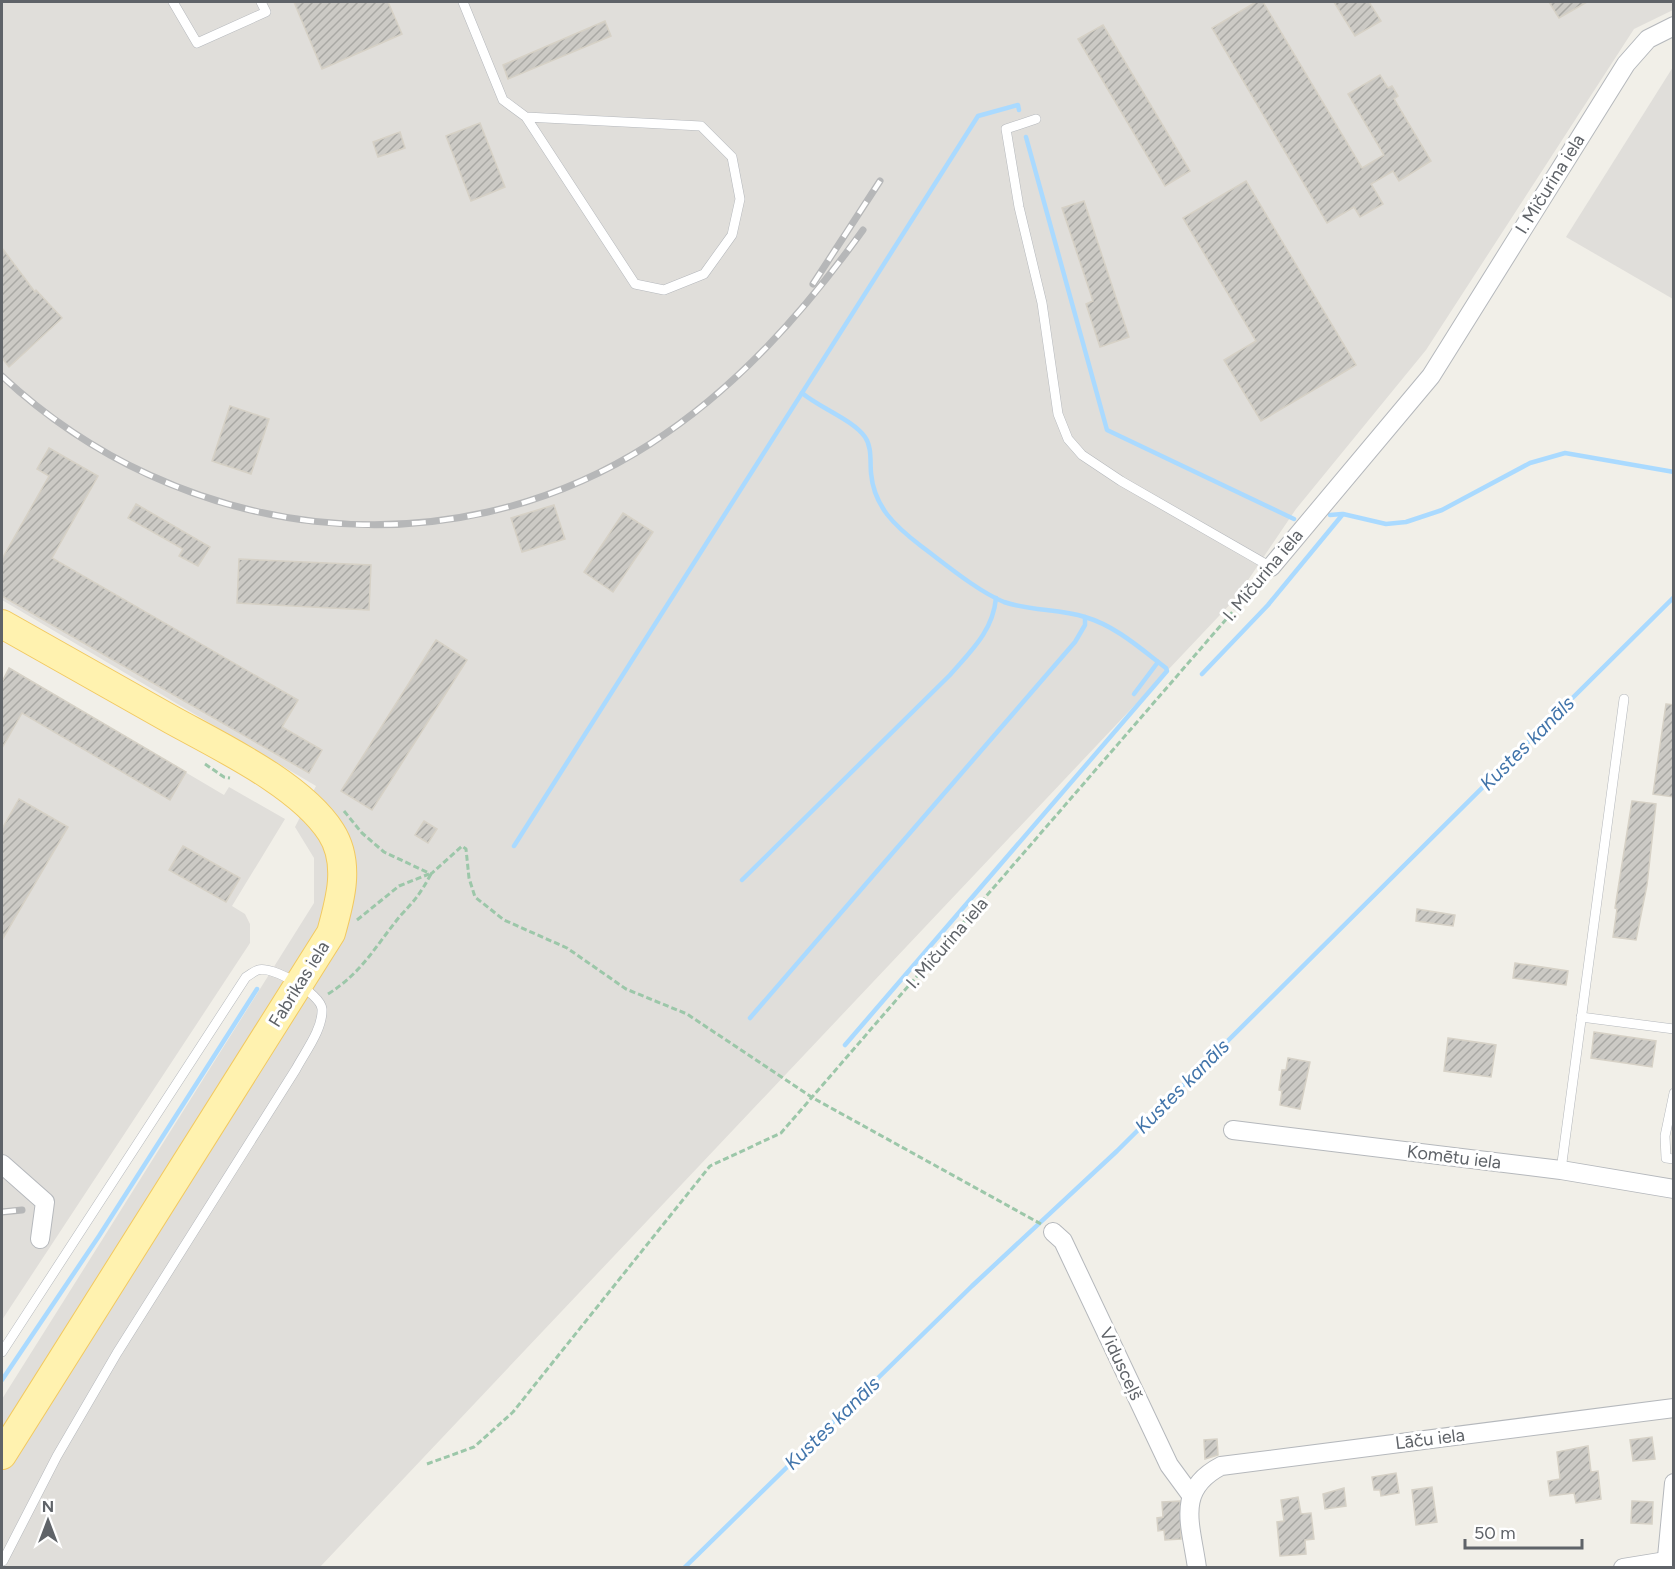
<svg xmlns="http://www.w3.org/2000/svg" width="1675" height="1569" font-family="Figtree,sans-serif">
<defs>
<pattern id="building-hatch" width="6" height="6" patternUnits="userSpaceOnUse" patternTransform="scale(1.5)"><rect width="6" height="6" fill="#cccac5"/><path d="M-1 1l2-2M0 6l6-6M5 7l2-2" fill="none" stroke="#a9a8a4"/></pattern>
</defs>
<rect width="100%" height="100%" fill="#f1efe8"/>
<g fill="#e0deda">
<polygon points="2,2 1673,2 1673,10 1634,29 1426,350 1296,509 1236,598 320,1567 2,1567 2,1399 314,903 314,858 295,827 316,786 2,600"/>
<polygon points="1673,67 1673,299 1566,237"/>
<polygon points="9,668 224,795 229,787 285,819 232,906 245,914 250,924 250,943 2,1320 2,682"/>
</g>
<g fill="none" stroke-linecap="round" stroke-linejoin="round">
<g stroke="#aadaff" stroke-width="4.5">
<polyline points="1026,137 1107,430 1294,519"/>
<path d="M802,393C820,408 853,420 865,437C872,447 870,461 871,473C874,507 895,526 921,546C944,563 977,591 1004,602C1030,611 1059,609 1085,617C1116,626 1141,649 1166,668L1167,671L845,1045"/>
<polyline points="1330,515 1342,514"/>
<polyline points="1202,674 1268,605 1343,514 1386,524 1406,522 1442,510 1530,463 1565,453 1674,472"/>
<polyline points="1134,694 1158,662"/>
<polyline points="514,846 978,116 1018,105 1019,110"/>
<path d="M742,880L950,675C971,651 993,631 996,598"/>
<polyline points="750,1018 1075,642 1085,625 1085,617"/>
<polyline points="2,1380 99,1236 257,989"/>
<polyline points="684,1568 972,1286 1117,1151 1674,597"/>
</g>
</g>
<g fill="url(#building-hatch)" stroke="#d6d1c6" stroke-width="1.5">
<polygon points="294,2 388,2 402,34 322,69"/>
<polygon points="1256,2 1263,2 1362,168 1384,155 1348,94 1380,75 1388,88 1392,86 1398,96 1394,99 1431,161 1399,181 1393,171 1371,184 1383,204 1360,217 1354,207 1327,223 1212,28"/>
<polygon points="1334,2 1369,2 1381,21 1355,36"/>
<polygon points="1549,2 1587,2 1559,18"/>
<polygon points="605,21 611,36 508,79 503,65"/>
<polygon points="1103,25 1190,171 1165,186 1078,39"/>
<polygon points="480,123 505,187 471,201 446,136"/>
<polygon points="400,132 405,148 378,157 373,142"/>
<polygon points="1246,181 1356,365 1261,421 1224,360 1256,341 1183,218"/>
<polygon points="1084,201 1129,337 1100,347 1086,304 1093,301 1062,208"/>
<polygon points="2,248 35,292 36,290 62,318 9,367 2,358"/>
<polygon points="230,406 269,419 251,474 212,461"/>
<polygon points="49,448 98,476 52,558 298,700 282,727 322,750 309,773 2,596 2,559 49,476 37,469"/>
<polygon points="136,504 210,547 198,566 179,556 183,549 128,518"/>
<polygon points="554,505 565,539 522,552 511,518"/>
<polygon points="623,513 653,532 613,592 584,572"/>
<polygon points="239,559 371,565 369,610 237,603"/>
<polygon points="436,640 467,660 372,810 341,791"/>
<polygon points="9,668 186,772 170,800 22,713 2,748 2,682"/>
<polygon points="1666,704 1674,705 1674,797 1653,794"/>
<polygon points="19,799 68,827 2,940 2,829"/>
<polygon points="1632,801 1656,804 1647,885 1636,940 1613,937 1617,909 1615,908"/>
<polygon points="424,821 437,829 428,843 415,835"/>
<polygon points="183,846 240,878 226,902 169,870"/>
<polygon points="1417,909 1455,915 1453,926 1416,921"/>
<polygon points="1515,963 1568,971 1566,985 1513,978"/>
<polygon points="1594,1032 1656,1041 1652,1067 1591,1058"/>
<polygon points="1448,1038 1496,1045 1491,1077 1444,1071"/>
<polygon points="1288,1058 1310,1062 1300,1109 1280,1105 1282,1091 1279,1090 1282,1070 1286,1070"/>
<polygon points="1652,1437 1655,1459 1633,1461 1630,1440"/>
<polygon points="1217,1439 1218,1455 1205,1459 1204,1440"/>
<polygon points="1588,1446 1591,1472 1598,1471 1601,1499 1576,1503 1574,1493 1550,1496 1548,1481 1560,1479 1557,1452"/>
<polygon points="1396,1473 1399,1493 1381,1496 1380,1490 1374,1490 1372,1477"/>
<polygon points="1432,1487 1437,1522 1416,1525 1412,1490"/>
<polygon points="1344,1488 1346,1506 1325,1509 1323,1494"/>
<polygon points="1298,1497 1301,1514 1311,1513 1314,1539 1305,1540 1306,1554 1280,1556 1277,1522 1284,1521 1281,1500"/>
<polygon points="1180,1501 1181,1539 1165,1540 1164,1530 1158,1531 1157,1518 1163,1517 1162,1502"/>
<polygon points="1632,1501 1653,1502 1652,1524 1631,1523"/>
</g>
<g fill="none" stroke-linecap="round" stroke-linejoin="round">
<g stroke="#b5b8bc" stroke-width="10">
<g id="lane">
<polyline points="173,2 197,43 266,12 261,2"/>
<polyline points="463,2 503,100 526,117 635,284 664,290 704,274 732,235 740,199 732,157 701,126 526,117"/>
<polyline points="1036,119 1006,129 1019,207 1042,303 1058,414 1068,439 1082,455 1121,481 1271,567"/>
<polyline points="1581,1017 1674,1029"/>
<polyline points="1674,1093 1665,1136 1666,1158 1674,1159"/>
<polyline points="1561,1170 1624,699"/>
<path d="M2,1352L246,977C250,975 254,971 258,970C272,965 321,994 322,1009C323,1029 305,1052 296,1069L117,1353L57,1456L3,1561"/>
</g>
</g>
<g stroke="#b5b8bc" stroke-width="20">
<g id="street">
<polyline points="1271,567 1431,376 1626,64 1648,39 1674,26"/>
<polyline points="1233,1130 1561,1170 1674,1189"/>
<polyline points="2,1164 45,1202 40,1239"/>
<polyline points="1053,1232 1063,1241 1169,1465 1191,1495"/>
<path d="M1197,1568C1191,1524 1175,1490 1221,1466L1674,1408"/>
<polyline points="1623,1568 1666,1561"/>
<polyline points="1666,1568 1674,1483"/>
</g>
</g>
<g stroke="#f2c960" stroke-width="30">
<path id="primary" d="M2,624C58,656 115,688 172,720C221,747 301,785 331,832C351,863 340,901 331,933L2,1455"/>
</g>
<g stroke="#9cc7a9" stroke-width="3" stroke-dasharray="6 3" stroke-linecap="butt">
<polyline points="205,764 224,777 230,778"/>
<polyline points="344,811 362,833 384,852 431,874 462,846 466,849 469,878 475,897 504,920 567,948 626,989 687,1014 813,1098 1041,1224"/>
<polyline points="357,920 399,886 429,874"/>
<path d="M328,994C363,972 376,945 401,915C416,899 420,894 431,874"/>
<polyline points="427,1464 474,1447 513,1412 710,1166 781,1133 1261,579"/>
</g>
<use href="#lane" stroke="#fff" stroke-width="9"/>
<use href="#street" stroke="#fff" stroke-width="18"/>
<use href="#primary" stroke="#fff2af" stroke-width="28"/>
<g stroke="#b6b7b8" stroke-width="7">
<g id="rail">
<polyline points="813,284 880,181"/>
<path d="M2,376C179,541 444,576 650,444C736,389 804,312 863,230"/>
<polyline points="2,1212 22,1210"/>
</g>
</g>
<use href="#rail" stroke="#fff" stroke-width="4.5" stroke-dasharray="14" stroke-linecap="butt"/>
</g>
<g text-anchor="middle" stroke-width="6" stroke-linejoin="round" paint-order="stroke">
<g font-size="18" fill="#5f6368" stroke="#fff">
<text transform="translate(1550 184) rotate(-58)" y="6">I. Mičurina iela</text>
<text transform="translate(1263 575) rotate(-50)" y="6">I. Mičurina iela</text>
<text transform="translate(947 943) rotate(-49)" y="6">I. Mičurina iela</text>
<text transform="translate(299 984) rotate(-58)" y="6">Fabrikas iela</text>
<text transform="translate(1454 1157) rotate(7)" y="6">Komētu iela</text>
<text transform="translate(1121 1364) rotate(65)" y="6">Vidusceļš</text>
<text transform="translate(1430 1439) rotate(-7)" y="6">Lāču iela</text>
</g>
<g font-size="20" font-style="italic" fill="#4174aa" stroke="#fff">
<text transform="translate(1527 743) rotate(-45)" y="7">Kustes kanāls</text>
<text transform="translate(1182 1086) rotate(-45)" y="7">Kustes kanāls</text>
<text transform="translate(832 1423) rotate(-44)" y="7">Kustes kanāls</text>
</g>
</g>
<rect width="1675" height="1569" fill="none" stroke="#5f6368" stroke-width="6"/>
<g transform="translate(48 1521)" stroke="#ffffff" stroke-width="4.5" paint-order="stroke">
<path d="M0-4.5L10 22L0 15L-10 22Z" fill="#5f6368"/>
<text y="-9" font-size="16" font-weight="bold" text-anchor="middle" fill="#5f6368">N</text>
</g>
<path d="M1465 1539v9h117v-9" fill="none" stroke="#5f6368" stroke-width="3"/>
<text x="1474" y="1539" font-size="18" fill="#5f6368" stroke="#ffffff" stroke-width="4.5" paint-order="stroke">50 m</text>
</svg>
